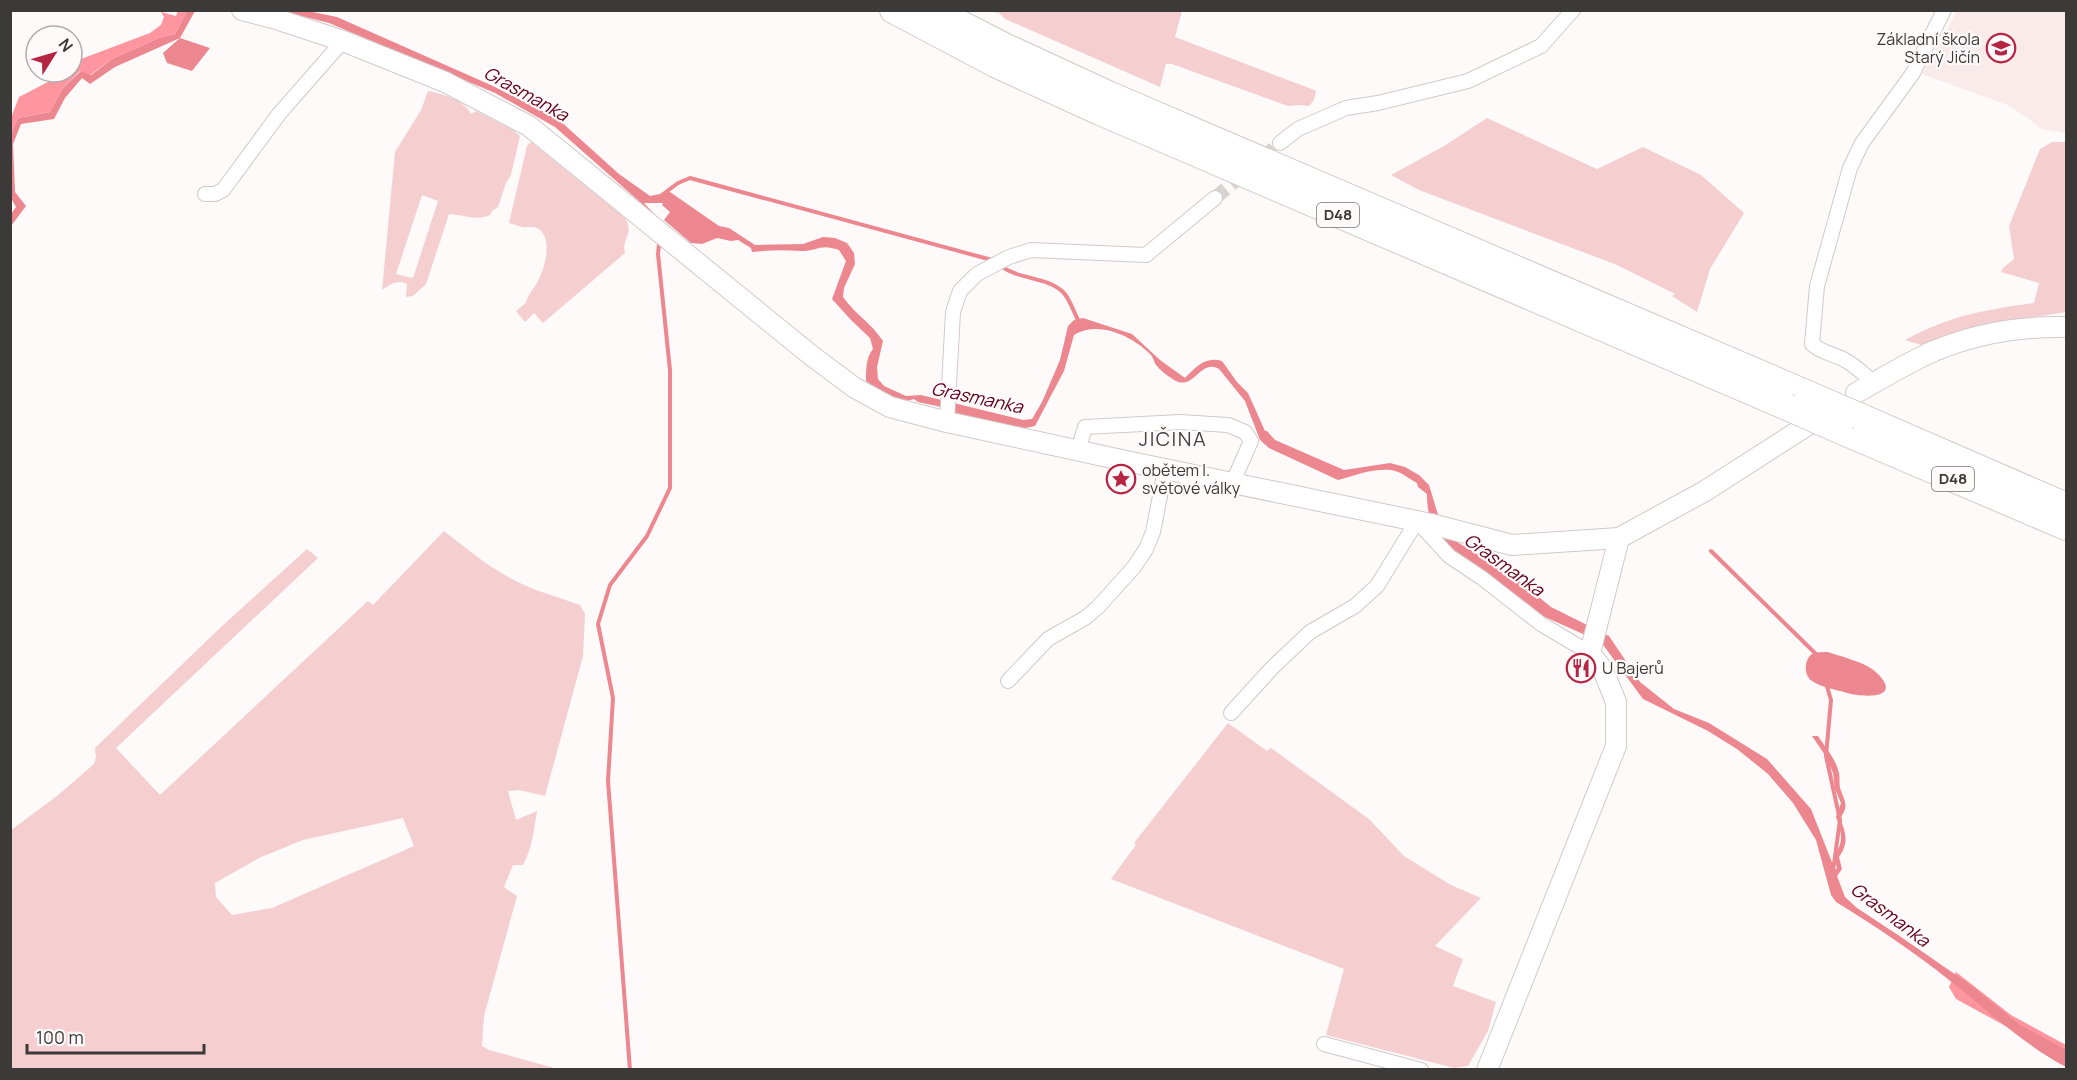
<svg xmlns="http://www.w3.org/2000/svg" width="2077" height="1080" font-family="Manrope,sans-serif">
<rect width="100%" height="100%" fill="#fffafa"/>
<polygon fill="#faebeb" points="1957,11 2066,11 2066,133 2042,129 2010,106 1922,74"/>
<g fill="#f5cecf" fill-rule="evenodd">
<polygon points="988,11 1182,11 1175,37 1309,88 1316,91 1314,100 1309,106 1300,105 1288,106 1172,64 1166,64 1160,87 1005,19 999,13"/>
<path d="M428,91C443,94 464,100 471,114L476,111L513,130L520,136L511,175L506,183L498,207L492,211L490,215C477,221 463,215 449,214L426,284L413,296L406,297L407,284C397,279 390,285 382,290L395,152L421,110ZM422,195L438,201L413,278L396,274Z"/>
<polygon points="1487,118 1597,169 1643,147 1701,175 1744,213 1710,269 1697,312 1672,296 1675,294 1617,265 1419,190 1391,175 1444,146"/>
<path d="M531,142L624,217C636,234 621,237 625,253L543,323L534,313L525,322L516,311L526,303C528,293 535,288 539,279C545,267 552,240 540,230C534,225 528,228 522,227C518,226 513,224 509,223L527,146Z"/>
<path d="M2052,142H2066V312L1973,327L1921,345L1905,340C1951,315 1984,310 2034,303L2039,283L2001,272L2003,268L2014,259L2009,226L2040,149Z"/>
<path d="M444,531C467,549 491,569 518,582C537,592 559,597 580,605L585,614L583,656L545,796L519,790L508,791L516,820L537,811C534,830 532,848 523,865H513L504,887L517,896L484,1016L482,1046L489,1050L558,1069H11V830L57,796L94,764L96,757L95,748L221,627L307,549L318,558L116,748L160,795L368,601L373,605ZM403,818L414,846L272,908L232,915L216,897L215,883L259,858L303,840Z"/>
<polygon points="1228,723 1267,751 1271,748 1369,819 1404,856 1451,885 1481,898 1435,946 1463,959 1453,986 1496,1002 1488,1031 1468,1066 1454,1068 1326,1035 1344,969 1111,879 1136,845 1134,843"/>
</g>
<g fill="#ff969f">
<polygon points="178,11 187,11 175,34 159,38 112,59 90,75 80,71 62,89 50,112 18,118 11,134 11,118 19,97 48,82 59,72 72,72 72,64 81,59 150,33 161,25 164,17 161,12 176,16"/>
<polygon points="1956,972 2011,1015 2066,1045 2066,1059 1956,999 1949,987"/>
</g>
<g fill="#ed878f">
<polygon points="187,11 195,11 180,38 210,48 192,71 167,63 163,53 180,38 115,67 90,84 82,78 65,98 54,119 21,124 13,144 15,192 26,206 11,226 11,214 16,207 11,198 11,134 18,118 50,112 62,89 81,71 91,75 112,59 159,38 175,34"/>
<path d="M282,11H308L337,17L493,86L558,119L619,174L650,196L670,192L719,226L729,228L755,245L803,244L823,237L835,238L847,243L854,253L855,264L844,288L843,297C855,314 872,324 883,341L877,367L878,379L884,386L906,396L921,395L1023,420L1032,419L1042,402L1060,360L1068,326L1074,320L1083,318L1132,334L1160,360L1185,378C1196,367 1205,356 1222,361L1237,382L1248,393L1265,431H1267L1275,440L1344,470L1390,463L1405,467L1419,475L1429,485L1439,518L1452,539L1508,572L1551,607L1609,636L1640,682L1674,709L1709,723L1767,759L1811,809L1835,870L1837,868L1834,856C1844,842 1842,833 1836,817L1841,803L1835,789L1833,773L1827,758L1812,736H1818C1825,747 1836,759 1839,773C1840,778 1839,783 1840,788C1844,800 1850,806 1840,818C1846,833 1849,843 1839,857L1842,869L1837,876L1845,897L1857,908L1901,937L1972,986L2019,1024L2066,1050V1067C2023,1044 1987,1010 1949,980C1913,951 1875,926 1836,902L1831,895L1816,840L1793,803L1768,774L1737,749L1708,731L1643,699L1601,642L1536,613L1450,550C1433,534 1427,517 1427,494L1418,487L1417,483C1409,479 1401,471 1391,470C1374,468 1355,475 1338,480L1269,448L1260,440L1245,401L1219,369C1201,358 1194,390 1176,381C1170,378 1161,371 1157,366C1154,363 1154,358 1150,354C1132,336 1098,320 1074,335L1064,371L1035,426L1020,429L955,413V410L918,402L914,399L903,402L883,394L866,381C866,370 866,357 873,349L870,338L851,320L832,299L846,261L839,250C820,243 818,251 801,251C784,250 769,250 752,252L751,248L738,240L731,241L717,238L702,244L691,243L664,220L670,212L662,205L663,203H644L657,217L555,127L495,93L329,23Z"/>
<path d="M1828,652C1845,658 1867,662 1879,675C1902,700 1861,697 1847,693C1835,689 1822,688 1812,681C1803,675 1804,657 1814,653C1818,652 1824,652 1828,652Z"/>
</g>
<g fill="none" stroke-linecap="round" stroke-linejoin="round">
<g stroke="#ed878f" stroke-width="4">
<polyline points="662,195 678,183 690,178 992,260"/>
<path d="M1001,266C1019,280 1046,276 1063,292C1070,299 1074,313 1079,322"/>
<polyline points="1711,551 1818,656"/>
<polyline points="1826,683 1831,700 1826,756 1840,820 1833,871"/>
<polyline points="630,1070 608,781 613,698 598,624 610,585 647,536 670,488 670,370 658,254 659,244"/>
</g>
<polyline stroke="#d8d3d3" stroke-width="14" stroke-dasharray="14 7" stroke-linecap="butt" points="1215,198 1280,143"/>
<g stroke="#d0caca" stroke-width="16">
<g id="street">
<polyline points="1280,143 1298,129 1346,108 1378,103 1468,81 1541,46 1573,10"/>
<polyline points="205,194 215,194 223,190 279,114 343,41"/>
<path d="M1874,383C1864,374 1855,365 1843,359C1833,354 1820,352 1812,344L1817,286L1850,168L1862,143L1913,73L1944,10"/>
<polyline points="947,422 953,312 960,291 977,274 1009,257 1031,250 1146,255 1215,198"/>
<polyline points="1078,451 1085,427 1180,422 1228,425 1245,432 1251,441 1232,484"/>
<polyline points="1008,681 1048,639 1085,618 1098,607 1134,567 1146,549 1153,532 1165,470"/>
<polyline points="1231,713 1272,668 1310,632 1355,606 1377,586 1417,521 1449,556 1482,578 1541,624 1590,653"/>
<polyline points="1324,1044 1421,1070"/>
</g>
</g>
<g stroke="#d0caca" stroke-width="22">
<g id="secondary">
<polyline points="242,10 273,18 343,41 445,82 529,126 812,356 855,388 890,407 947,422 1126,461 1431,524 1512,545 1619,538 1705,491 1825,414"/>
<path d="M1856,393C1881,379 1907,363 1934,351C1975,334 2022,326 2066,327"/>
<polyline points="1487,1070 1616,746 1616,702 1603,670 1590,653 1619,538"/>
</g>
</g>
<g stroke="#d0caca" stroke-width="28">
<g id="highway">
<polyline points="893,10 995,64 1100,112 1787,407"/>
<polyline points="934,10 1004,46 1108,94 1808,394"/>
<polyline points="1859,416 2066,506"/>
<polyline points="1839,430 2066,527"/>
</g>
</g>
<use href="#street" stroke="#fff" stroke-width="14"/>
<use href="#secondary" stroke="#fff" stroke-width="20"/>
<use href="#highway" stroke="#fff" stroke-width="26"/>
<g stroke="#d0caca" stroke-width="28" stroke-linecap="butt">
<g id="highway-bridge">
<polyline points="1808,394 1859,416"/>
<polyline points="1787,407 1839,430"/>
</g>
</g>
<use href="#highway-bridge" stroke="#fff" stroke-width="26"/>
</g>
<defs>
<g id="school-ring" transform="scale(1.5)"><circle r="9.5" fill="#fffafa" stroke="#b72544" stroke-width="1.5"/><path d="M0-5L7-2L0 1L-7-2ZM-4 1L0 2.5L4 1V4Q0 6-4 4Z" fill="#b72544"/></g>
<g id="sight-ring" transform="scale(1.5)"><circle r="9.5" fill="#fffafa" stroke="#b72544" stroke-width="1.5"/><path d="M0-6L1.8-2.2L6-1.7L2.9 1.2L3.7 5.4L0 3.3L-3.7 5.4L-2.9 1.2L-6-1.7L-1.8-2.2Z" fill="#b72544"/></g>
<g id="restaurant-ring" transform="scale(1.5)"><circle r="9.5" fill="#fffafa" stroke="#b72544" stroke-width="1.5"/><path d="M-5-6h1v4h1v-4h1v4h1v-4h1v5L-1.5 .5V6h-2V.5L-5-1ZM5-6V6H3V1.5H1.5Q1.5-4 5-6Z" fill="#b72544"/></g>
</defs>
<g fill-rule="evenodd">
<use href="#school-ring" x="2001" y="48"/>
<use href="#sight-ring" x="1121" y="479"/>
<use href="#restaurant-ring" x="1581" y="668"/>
</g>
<g text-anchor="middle" stroke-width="4.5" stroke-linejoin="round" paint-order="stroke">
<g fill="#fffafa" stroke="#767373" stroke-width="1.5">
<rect x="1317" y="203" width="42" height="24" rx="4.5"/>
<rect x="1932" y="467" width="42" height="24" rx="4.5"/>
</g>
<g font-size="15" font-weight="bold" fill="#3c3939">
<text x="1338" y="220">D48</text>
<text x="1953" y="484">D48</text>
</g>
<g font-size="16" fill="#3c3939" stroke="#fffafa" text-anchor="start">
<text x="1980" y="45" text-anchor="end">Základní škola<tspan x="1980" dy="18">Starý Jičín</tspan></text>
<text x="1142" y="476">obětem I.<tspan x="1142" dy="18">světové války</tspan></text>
<text x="1602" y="674">U Bajerů</text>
</g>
<g font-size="18" font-style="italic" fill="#60001b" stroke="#fffafa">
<text transform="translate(526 94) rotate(29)" y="6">Grasmanka</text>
<text transform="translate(977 398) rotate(12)" y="6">Grasmanka</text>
<text transform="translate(1504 565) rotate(36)" y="6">Grasmanka</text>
<text transform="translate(1890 915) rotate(37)" y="6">Grasmanka</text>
</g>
<g font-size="20" letter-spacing="1.5" fill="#474142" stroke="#fffafa">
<text x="1173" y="446">JIČINA</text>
</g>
</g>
<rect width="2077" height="1080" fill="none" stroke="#3c3939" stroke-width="24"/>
<g transform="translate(54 54) rotate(53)"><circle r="28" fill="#fffafa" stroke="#b1adad" stroke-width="1.5"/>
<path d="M0-4.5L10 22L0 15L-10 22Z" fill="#b72544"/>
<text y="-9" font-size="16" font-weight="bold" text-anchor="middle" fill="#3c3939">N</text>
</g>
<path d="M27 1044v9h177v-9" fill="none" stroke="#3c3939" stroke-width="3"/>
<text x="36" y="1044" font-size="18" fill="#3c3939" stroke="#fffafa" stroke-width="4.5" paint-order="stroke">100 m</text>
</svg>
